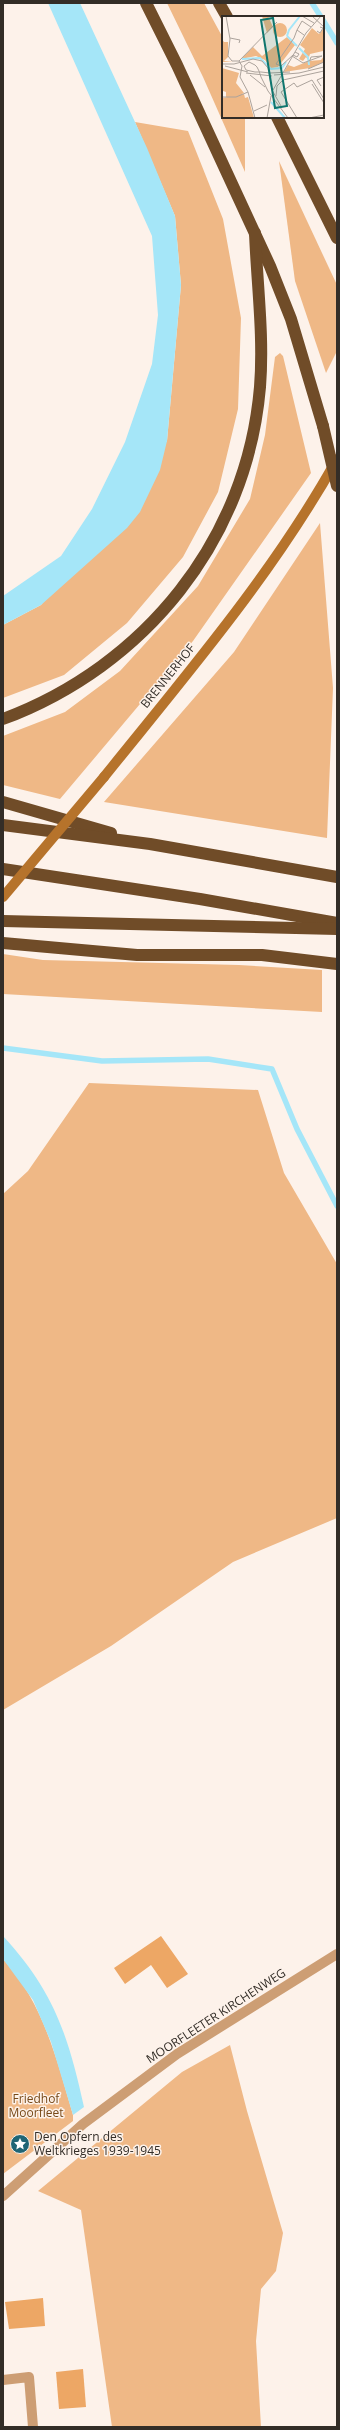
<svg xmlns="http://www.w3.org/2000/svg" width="340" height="2430" font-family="'Open Sans',sans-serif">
<rect width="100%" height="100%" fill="#fdf2ea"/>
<g fill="#efb886">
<polygon points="167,3 204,3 223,38 223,117 245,117 245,172 203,77"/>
<polygon points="135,122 188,131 223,219 241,318 238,409 218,492 183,557 127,623 64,675 3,698 3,625 41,605 167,441 181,285 175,216"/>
<polygon points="279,161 337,285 337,351 326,373 295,281"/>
<polygon points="280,353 283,356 311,473 193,641 60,799 3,785 3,736 65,712 120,671 198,586 250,499 265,435 275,357"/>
<polygon points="320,523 333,688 327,838 104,802 234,652"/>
<polygon points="3,954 43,960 239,965 322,970 322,1012 3,994"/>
<polygon points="89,1083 258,1090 284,1173 337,1264 337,1518 233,1562 111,1646 3,1710 3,1194 28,1171"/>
<path d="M3,1959C43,2002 57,2060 73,2115V2121L3,2174Z"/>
<polygon points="230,2045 247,2111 283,2233 276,2271 261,2289 256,2341 261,2427 112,2427 81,2210 38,2191 182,2072"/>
</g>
<g fill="#a5e6f8">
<polygon points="48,3 80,3 147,148 175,216 181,285 167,441 160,470 140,512 127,528 41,605 3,625 3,596 61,556 92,509 125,442 152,364 158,315 152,236"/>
<path d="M3,1936C54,1991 68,2035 84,2107L73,2115L51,2042L33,2000L3,1959Z"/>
</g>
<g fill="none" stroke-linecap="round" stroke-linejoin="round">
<g stroke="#a5e6f8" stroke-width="5.5">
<polyline points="312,3 321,17"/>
<polyline points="323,20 337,43"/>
<polyline points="3,1048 102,1061 208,1059 272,1069 297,1129 337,1206"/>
</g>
</g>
<g fill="#eda765">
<polygon points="161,1936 188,1974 167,1988 151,1965 125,1984 114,1968"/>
<polygon points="43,2298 45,2326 9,2329 5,2302"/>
<polygon points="83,2369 86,2407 59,2409 56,2372"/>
</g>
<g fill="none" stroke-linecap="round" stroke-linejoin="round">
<g stroke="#cd9e74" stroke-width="10">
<polyline points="3,2196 83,2124 177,2054 337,1954"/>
<polyline points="3,2380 29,2377 33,2427"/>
</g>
<path stroke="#b6732b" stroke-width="10" d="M104,777C186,675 273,574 337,459"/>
<g stroke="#704c28" stroke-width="12">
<polyline points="146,3 177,65 270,266 291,319 323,426"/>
<polyline points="219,3 227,17"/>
<polyline points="277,117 337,238"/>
<path d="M3,719C145,666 247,540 260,387C264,336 257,284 255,233"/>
<polyline points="3,802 111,833"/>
<polyline points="3,825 150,844 337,877"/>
<polyline points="3,869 200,899 337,923"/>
<polyline points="3,921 337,929"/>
<polyline points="3,943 137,955 262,955 337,964"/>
</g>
<polyline stroke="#b6732b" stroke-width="10" points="3,897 104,777"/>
<polyline stroke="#704c28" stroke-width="12" points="323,426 337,486"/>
</g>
<defs>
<g id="sight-disc" transform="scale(1)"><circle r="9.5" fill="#1f6575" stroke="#fdf2ea"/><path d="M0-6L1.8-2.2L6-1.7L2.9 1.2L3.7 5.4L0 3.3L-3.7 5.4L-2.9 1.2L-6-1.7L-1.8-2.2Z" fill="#fff"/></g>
</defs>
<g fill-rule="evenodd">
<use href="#sight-disc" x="20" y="2144"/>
</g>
<g text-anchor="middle" stroke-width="3" stroke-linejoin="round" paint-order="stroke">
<g font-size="12" fill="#332d27" stroke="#fdf2ea">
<text transform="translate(168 676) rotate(-51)" y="4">BRENNERHOF</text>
<text transform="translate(216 2016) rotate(-33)" y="4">MOORFLEETER KIRCHENWEG</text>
</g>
<g font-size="12" fill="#774918" stroke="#fdf2ea">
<text x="36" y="2103">Friedhof<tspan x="36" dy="14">Moorfleet</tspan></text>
</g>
<g font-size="12" fill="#332d27" stroke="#fdf2ea" text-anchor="start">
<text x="34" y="2141">Den Opfern des<tspan x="34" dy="14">Weltkrieges 1939-1945</tspan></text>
</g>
</g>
<g transform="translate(222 16)">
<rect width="102" height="102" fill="#fdf2ea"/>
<path d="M40,0H46L51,11L45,17ZM51 14a7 7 0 1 1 14 0a7 7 0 1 1-14 0ZM90,12L97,18L102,12V46L88,52L62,56L66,49L72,51L87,45L99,44L102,40L101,35L88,38L86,44L84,41L81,45L77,43L83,33L78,29ZM65,21L73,29L56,51L49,52L43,44L34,40L19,43L31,31L40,40ZM0,23L2,26H6V41L2,45L11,46H0ZM0,52L17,57L14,67L22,77L14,81H4V76L1,75L0,81ZM22,78L23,82L26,81L32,102H0V82Z" fill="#efb886"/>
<path fill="none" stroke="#a5e6f8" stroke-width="2" d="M65,20L67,14L78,0M65,20L75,30M77,32L86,41L87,49M20,43L38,42L49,53L60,52L64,46M49,86L63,102"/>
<path fill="none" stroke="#aca39c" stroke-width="1" d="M4,0L8,23L6,40L10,45H17M80,0L92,7M90,0L102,11M95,15L98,17L101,12L98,11M82,19L75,14L80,5L89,11M8,22L18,24L17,27M71,39L59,50L54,48L72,22L75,14M71,39L75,41L77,38L73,36M70,40L81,47L100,40L89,41L88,44M17,45L20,50L18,61L26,76L33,102M17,45L55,6M0,48H12L31,43L40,45L46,52L50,74L59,90M3,50L26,56M86,53L102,46M24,57L50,60M28,59L43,71M52,59L77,57L102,51M90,68L102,87M99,70L95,64L102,61M51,74L84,17L99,0M54,80L55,70L61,64L102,55M0,81H14L26,76M32,95L45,89M45,102L49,80M66,102L46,75L39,61L37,55L35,51L33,49L27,46L22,50L24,54L33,56H39L48,57L68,56M75,102L59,76L72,67L75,71L90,64L102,83M87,102L102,99"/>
<path fill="#0f766e" fill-opacity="0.15" stroke="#0f766e" stroke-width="2" d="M51,2L65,90L53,92L39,4Z"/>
<rect width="102" height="102" fill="none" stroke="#332d27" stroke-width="2"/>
</g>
<rect width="340" height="2430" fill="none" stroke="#332d27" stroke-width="8"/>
</svg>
